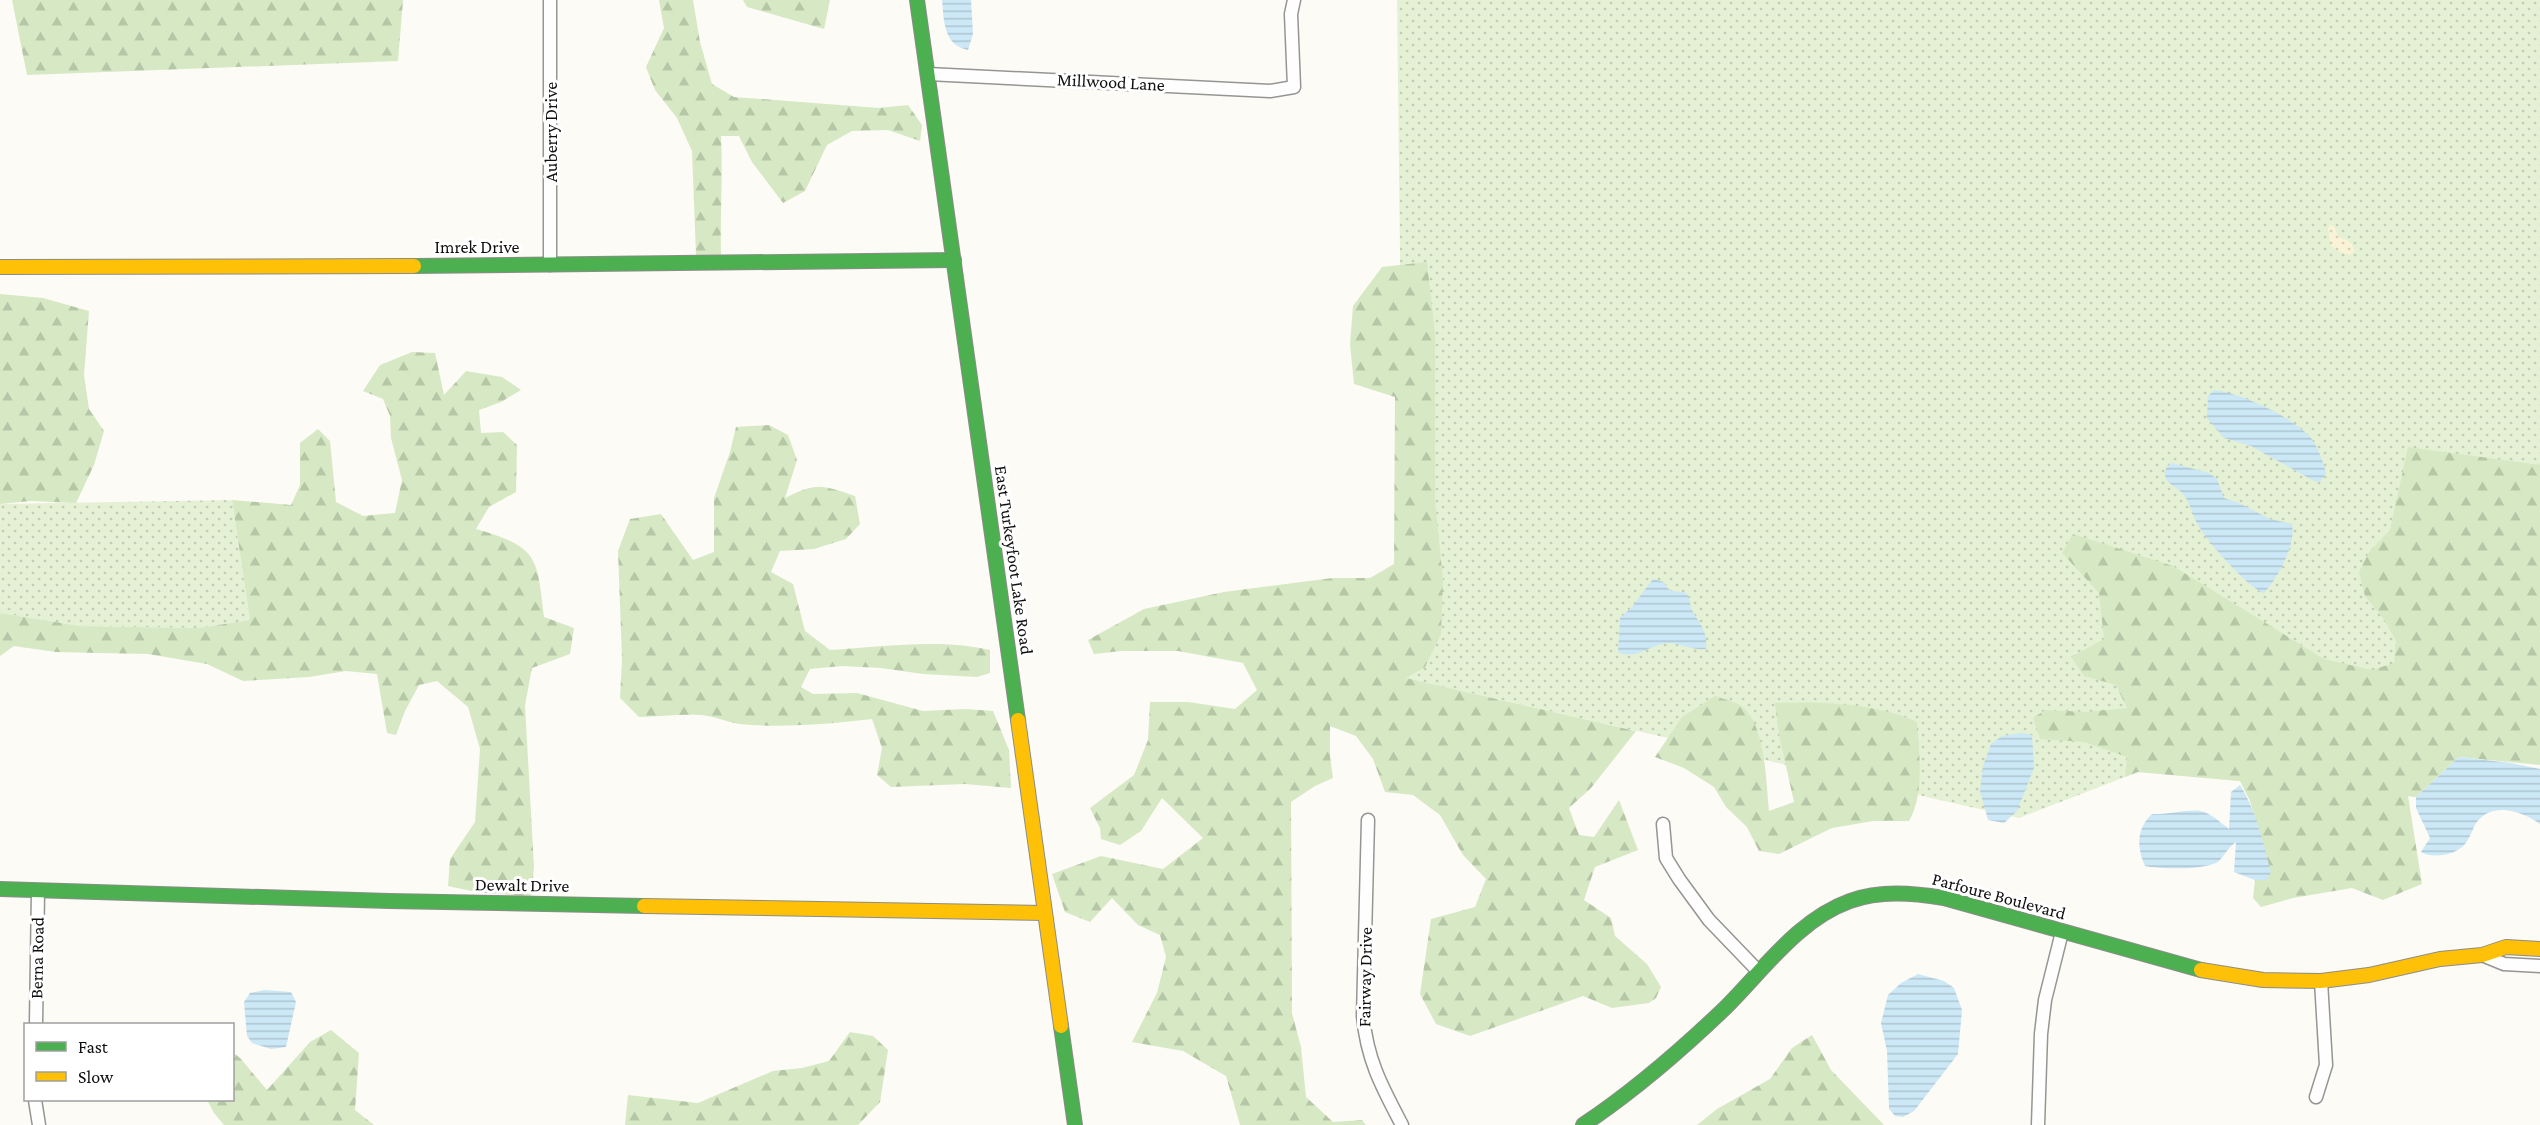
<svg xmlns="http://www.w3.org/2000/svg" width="2540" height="1125" font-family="'Crimson Pro',serif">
<defs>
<pattern id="grass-dots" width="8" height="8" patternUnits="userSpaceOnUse" patternTransform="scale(1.5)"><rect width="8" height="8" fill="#e5f1d5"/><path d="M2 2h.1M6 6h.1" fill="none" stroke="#c3cdb6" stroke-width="1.8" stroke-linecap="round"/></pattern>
<pattern id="forest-firs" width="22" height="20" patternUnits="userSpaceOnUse" patternTransform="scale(1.5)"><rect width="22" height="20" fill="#d6e9c4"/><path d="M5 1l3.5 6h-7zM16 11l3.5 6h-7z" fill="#b6c7a7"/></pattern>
<pattern id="sand-dots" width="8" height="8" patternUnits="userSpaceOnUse" patternTransform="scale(1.5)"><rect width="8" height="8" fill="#fbf3d7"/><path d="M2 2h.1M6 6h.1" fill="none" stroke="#d6cfb7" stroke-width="1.8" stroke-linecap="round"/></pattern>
<pattern id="water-rules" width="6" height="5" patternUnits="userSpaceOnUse" patternTransform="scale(1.5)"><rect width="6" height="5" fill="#cce7f5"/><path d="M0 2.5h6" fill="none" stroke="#aec5d1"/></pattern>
</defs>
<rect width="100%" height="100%" fill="#fcfbf5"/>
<g fill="url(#grass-dots)">
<polygon points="1397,0 2540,0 2540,670 2416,797 2138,772 2019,818 1405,678"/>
<polygon points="232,500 250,620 198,628 80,626 0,613 0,504"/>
</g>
<g fill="url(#forest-firs)">
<polygon points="12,0 403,0 398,61 27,75"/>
<path d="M659,0H693L700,42L712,84L734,97L879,108L908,105L922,125L920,141L888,130L852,131L827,145L805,191L783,203L752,162L739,136H721C723,176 720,215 721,255H696L692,151L677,118L655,90L646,67L664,28Z"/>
<polygon points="743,0 830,0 824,29 747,7"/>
<polygon points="1427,262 1435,333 1435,500 1443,580 1441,634 1425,667 1406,678 1636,731 1591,788 1569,808 1579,835 1594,837 1619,800 1638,850 1595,867 1584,900 1611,918 1615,936 1647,964 1661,987 1656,998 1649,1003 1612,1008 1583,996 1470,1036 1436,1024 1420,994 1431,919 1475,907 1486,879 1463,855 1440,815 1413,795 1385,792 1373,759 1356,736 1330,726 1330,756 1333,778 1315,786 1291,802 1292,1013 1301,1047 1306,1097 1333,1122 1362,1120 1366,1125 1240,1125 1226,1076 1183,1051 1132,1042 1157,993 1166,957 1160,935 1138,925 1112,898 1090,922 1065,912 1052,874 1101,856 1163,869 1203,838 1162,798 1141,831 1120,845 1101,839 1100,828 1090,808 1134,775 1148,740 1150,702 1188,702 1235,709 1257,690 1243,663 1178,651 1121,651 1094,654 1088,640 1144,609 1224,592 1333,578 1370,578 1394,564 1395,397 1354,384 1350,344 1353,306 1382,267"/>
<polygon points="0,294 43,298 89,311 84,375 89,409 104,431 94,465 76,503 31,501 0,504"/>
<path d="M412,352L435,353L444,395L466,371L502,377L521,390L501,402L479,410L481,433L503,432L517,445L516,492L489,507L476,529C538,547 537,556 544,617L574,628L570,654L532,668L525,705L534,867L531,897L476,892L448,886L450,859L475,822L480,749L468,707L437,681L419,685L405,711L396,735L387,733L377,674L346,671L309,677L243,681L207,664L148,654L56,652L14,646L0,656V613L80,626L198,628L250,620L232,500L291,505L300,485V443L318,429L330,441L336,502L363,516L395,513L402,480L391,438L390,416L383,399L363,391L380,365Z"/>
<path d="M769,425L788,435L797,460L785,498C818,482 821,485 855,496L860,524L846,539L814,549L780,551L771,572L793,584L805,631L830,650C881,647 939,638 990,650V673L977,677L923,674L881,668L842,666L810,669L801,687L813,694L857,693L923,711L966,709L993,711L1009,750L1011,788L965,784L891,787L877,775L882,748L872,719C828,724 783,728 739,724C726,722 712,715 699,715C679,714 659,717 639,717L620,698L622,659L618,551L630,519L661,514L693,560L714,552V498L730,452L736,427Z"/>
<polygon points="2408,447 2540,465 2540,765 2459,757 2416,797 2408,796 2422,884 2383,900 2352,888 2293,898 2261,907 2253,898 2255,880 2267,880 2259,831 2250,801 2240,781 2138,772 2125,777 2127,757 2084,742 2040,739 2033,718 2045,710 2087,712 2127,708 2116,685 2084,676 2071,657 2104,639 2099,593 2062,553 2073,534 2173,566 2324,659 2372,670 2394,663 2396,641 2383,618 2365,596 2359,572 2369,552 2390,530"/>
<path d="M1715,696C1723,699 1734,701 1741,706C1766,723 1766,784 1769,811L1794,802L1779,735L1775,703C1819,701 1877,703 1917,722C1919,752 1925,794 1909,821H1873L1832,828L1779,854L1759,851L1747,827L1726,807L1714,787L1684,768L1655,757L1682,717Z"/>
<polygon points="331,1030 359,1053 355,1110 374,1125 224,1125 214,1113 207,1100 232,1100 233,1052 241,1059 267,1090 310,1042"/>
<polygon points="850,1032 873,1036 888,1050 880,1102 858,1125 625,1125 628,1095 698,1103 773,1071 802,1068 829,1061"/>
<polygon points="1812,1035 1831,1070 1884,1125 1697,1125 1717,1109 1770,1079 1792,1048"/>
</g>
<path fill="url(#sand-dots)" d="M2330,225L2334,226L2338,236C2345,241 2353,240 2354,251L2350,255L2340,252L2331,246L2328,228Z"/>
<g fill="url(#water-rules)">
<path d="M942,0H971L973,34L968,50C943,45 944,20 942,0Z"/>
<path d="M2214,390C2241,393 2293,417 2311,438C2318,447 2323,462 2326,473L2321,481L2316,482L2251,446L2224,438L2207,418L2208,396Z"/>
<path d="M2172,463L2209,473L2217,479L2224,498L2239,503L2270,519L2292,524C2296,546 2278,577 2264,593C2248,588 2205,539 2197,523C2192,514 2190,502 2183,494C2177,486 2166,485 2165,474C2165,468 2168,465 2172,463Z"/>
<path d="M1653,579L1664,582C1669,594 1675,590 1686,593C1691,599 1689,605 1693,612C1700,624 1708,632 1706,649C1693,651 1681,643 1668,643C1651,644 1635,661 1618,652L1620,618L1632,607Z"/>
<polygon points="2021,733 2032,735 2034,768 2017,811 2004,823 1988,820 1980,791 1983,766 1991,744 2002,736"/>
<path d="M2459,757L2511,763L2540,769V824C2522,811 2492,801 2476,823C2472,830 2470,838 2465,844C2457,855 2432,859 2421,852L2430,838L2416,808V797Z"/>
<path d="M2240,785C2257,812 2263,843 2271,872L2267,880H2255L2234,872L2236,842C2228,848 2226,853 2220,860C2209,871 2160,869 2145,866C2137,847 2136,829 2152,814C2166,815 2190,809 2200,811C2211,813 2221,823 2229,829L2231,792Z"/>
<polygon points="1918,974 1944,981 1954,988 1962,1010 1958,1054 1914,1111 1903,1117 1895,1116 1889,1109 1887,1051 1881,1023 1888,995 1901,983"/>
<polygon points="264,990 291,992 296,1002 286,1047 271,1049 252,1043 247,1036 244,1002 250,993"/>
</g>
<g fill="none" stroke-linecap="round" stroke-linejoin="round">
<g stroke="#969593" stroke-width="15">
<g id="street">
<polyline points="550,0 550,265"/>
<polyline points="928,74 1270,91 1294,87 1291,14 1294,0"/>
<path d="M1368,820L1363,1016C1367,1060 1382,1087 1402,1125"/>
<polyline points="1663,824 1666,858 1679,879 1709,920 1759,972"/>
<polyline points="2482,955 2504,964 2540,966"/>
<polyline points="36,1024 38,891"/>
<polyline points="2316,1097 2326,1065 2321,981"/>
<polyline points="35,1100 39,1125"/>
<polyline points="2038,1125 2041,1034 2045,1000 2062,932"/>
</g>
</g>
<g stroke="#8c8c89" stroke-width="16">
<g id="fast">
<polyline points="917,0 1018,720"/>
<polyline points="414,266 954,260"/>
<polyline points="0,889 389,901 644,906"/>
<polyline points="1061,1026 1075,1125"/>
<path d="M1583,1125C1634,1091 1679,1052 1723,1010C1762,972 1797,920 1850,901C1880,890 1913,893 1944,898L2201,970"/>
</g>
</g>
<g stroke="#8c8c89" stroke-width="16">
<g id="slow">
<polyline points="0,267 414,266"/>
<polyline points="1018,720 1061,1026"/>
<polyline points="644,906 1044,913"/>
<polyline points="2201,970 2263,980 2321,981 2369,975 2440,959 2482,955 2506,947 2540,949"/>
</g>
</g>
<use href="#street" stroke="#fffefe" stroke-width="12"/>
<use href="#fast" stroke="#4caf50" stroke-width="14"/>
<use href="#slow" stroke="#ffc107" stroke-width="14"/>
</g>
<g text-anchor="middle" stroke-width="6" stroke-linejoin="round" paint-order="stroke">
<g font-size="18" fill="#0f0f0f" stroke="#fff">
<text transform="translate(1111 82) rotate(3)" y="6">Millwood Lane</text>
<text transform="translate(551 132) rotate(-90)" y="6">Auberry Drive</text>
<text x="477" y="253">Imrek Drive</text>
<text transform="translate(1014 560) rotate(82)" y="6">East Turkeyfoot Lake Road</text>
<text transform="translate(522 885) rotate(1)" y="6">Dewalt Drive</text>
<text transform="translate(1999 896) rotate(15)" y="6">Parfoure Boulevard</text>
<text transform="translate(37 958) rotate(-89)" y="6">Berna Road</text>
<text transform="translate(1365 977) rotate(-89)" y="6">Fairway Drive</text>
</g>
</g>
<rect x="24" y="1023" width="210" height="78" fill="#ffffff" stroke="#9f9f9f" stroke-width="1.5"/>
<rect x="36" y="1042" width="30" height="9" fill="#4caf50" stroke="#9f9f9f" stroke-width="1.5"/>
<text x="78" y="1053" font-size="18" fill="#0f0f0f">Fast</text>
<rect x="36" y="1072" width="30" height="9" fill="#ffc107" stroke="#9f9f9f" stroke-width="1.5"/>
<text x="78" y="1083" font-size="18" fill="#0f0f0f">Slow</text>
</svg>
